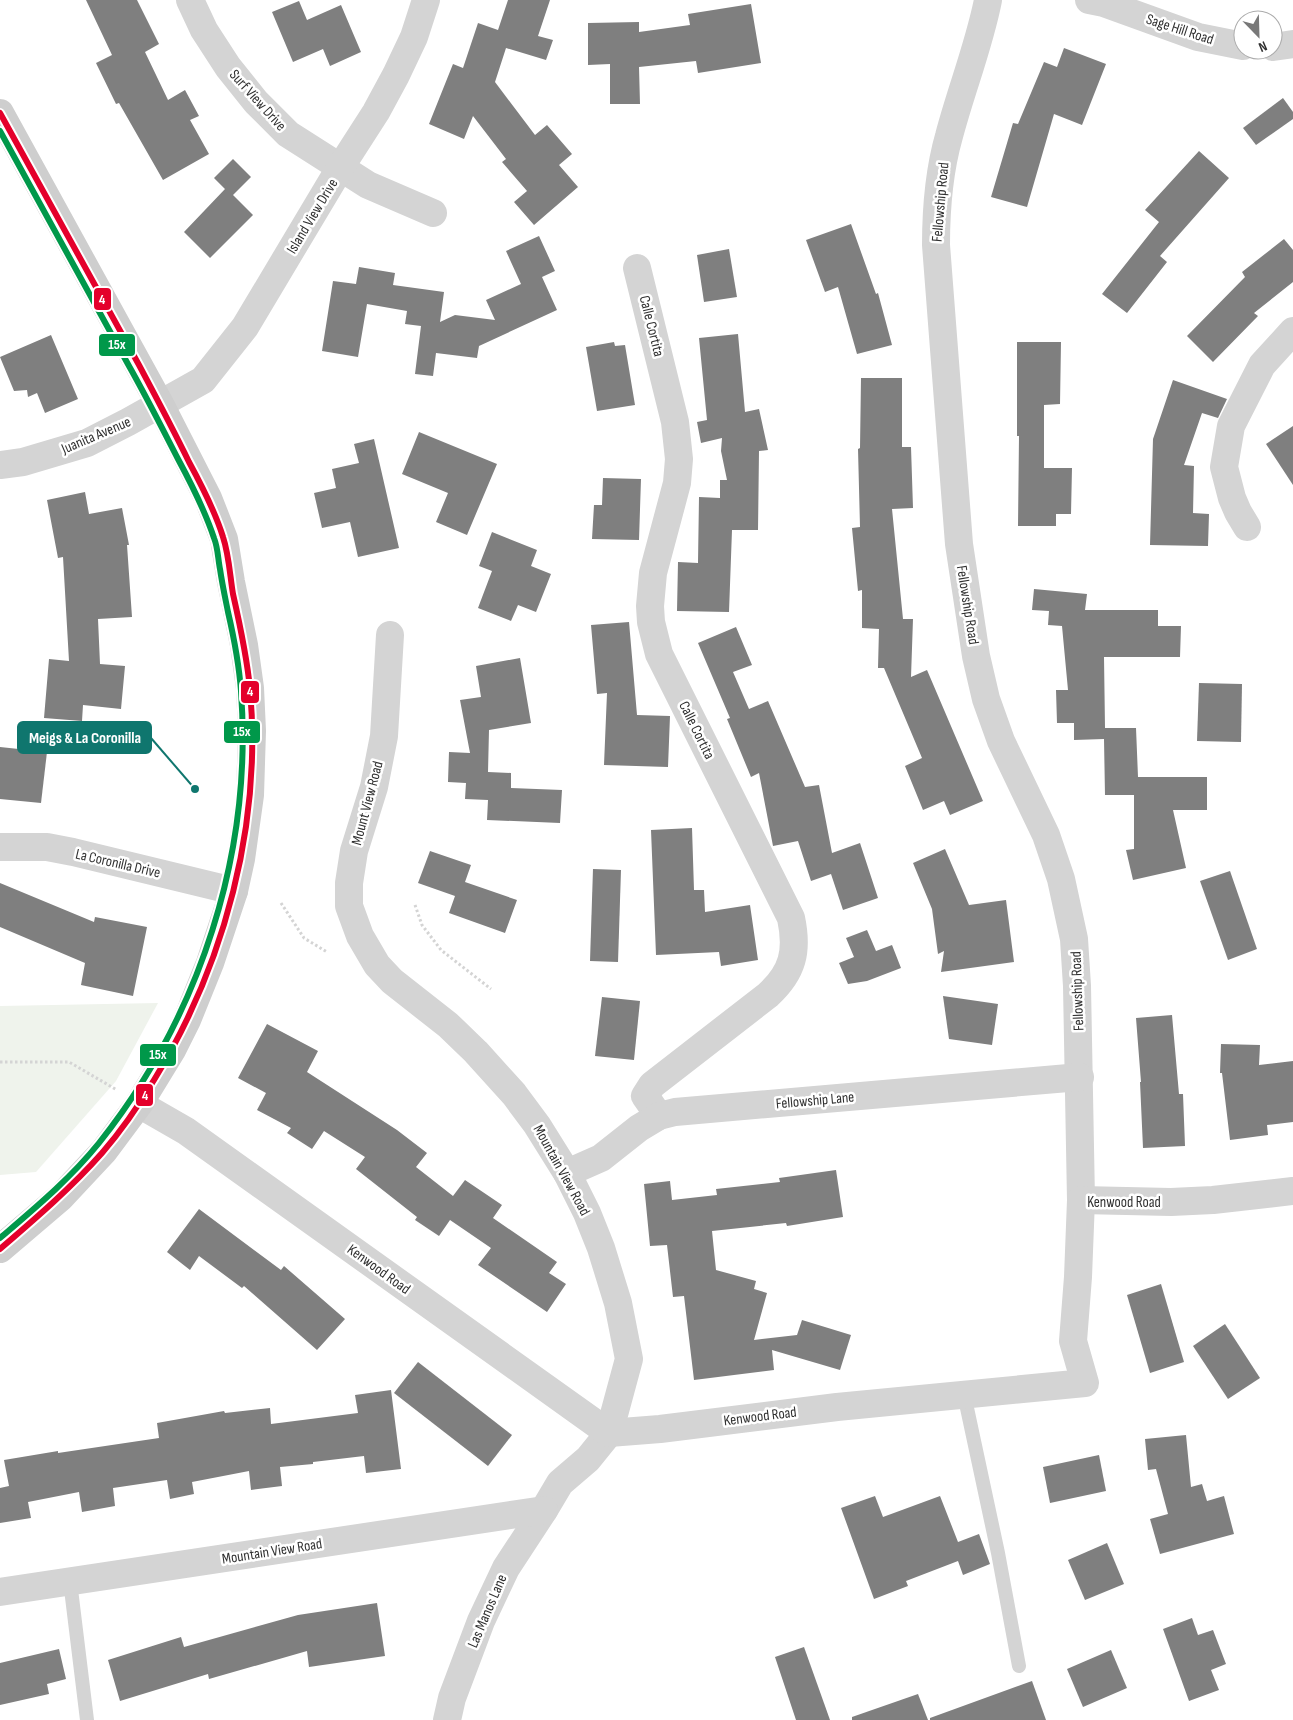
<svg xmlns="http://www.w3.org/2000/svg" width="1293" height="1720" font-family="'Sofia Sans Condensed',sans-serif">
<rect width="100%" height="100%" fill="#fff"/>
<polygon fill="#eff3ec" points="158,1003 116,1081 36,1172 0,1175 0,1006"/>
<g fill="#7f7f7f">
<polygon points="86,0 137,0 159,44 145,52 168,100 185,90 199,116 190,120 209,154 163,180 119,103 116,104 96,63 112,55"/>
<polygon points="508,0 550,0 538,36 553,40 546,60 506,48 495,82 535,135 547,125 572,154 559,165 578,187 534,225 514,202 527,191 502,162 506,159 473,116 464,139 429,124 453,64 463,68 478,23 498,30"/>
<polygon points="299,1 307,20 341,5 361,52 330,66 323,49 293,62 272,12"/>
<polygon points="751,4 761,63 698,73 696,61 639,67 640,104 610,104 610,64 588,65 588,23 639,22 639,32 690,25 688,14"/>
<polygon points="1064,48 1106,64 1082,125 1054,114 1027,207 991,197 1013,123 1018,124 1044,62 1057,67"/>
<polygon points="1283,98 1293,112 1293,119 1256,145 1243,128"/>
<polygon points="1199,151 1229,178 1160,256 1167,262 1127,313 1102,294 1159,222 1145,210"/>
<polygon points="233,159 251,177 233,195 253,215 210,258 184,232 225,189 214,178"/>
<polygon points="851,224 876,294 878,293 892,345 857,354 838,287 825,292 806,240"/>
<polygon points="539,236 555,271 542,277 557,310 479,346 477,358 436,353 433,376 415,374 421,326 405,324 407,311 367,304 358,357 322,351 333,281 356,284 359,267 395,273 393,285 444,292 440,322 455,315 495,320 486,300 521,284 506,251"/>
<polygon points="1284,239 1293,250 1293,282 1254,313 1258,316 1213,362 1187,336 1245,277 1242,272"/>
<polygon points="729,249 737,297 704,302 697,255"/>
<polygon points="738,334 745,412 759,409 768,450 759,451 758,530 732,530 729,612 677,611 678,562 698,563 699,497 720,498 720,480 727,480 721,451 722,438 701,443 697,422 707,420 699,338"/>
<polygon points="51,335 78,399 45,413 37,393 28,397 27,390 14,391 0,357"/>
<polygon points="614,342 615,346 625,345 635,405 597,411 586,347"/>
<polygon points="1017,342 1061,342 1060,404 1044,405 1044,468 1072,468 1071,514 1056,514 1056,526 1018,526 1019,436 1017,436"/>
<polygon points="861,378 902,378 902,447 911,447 913,508 892,509 903,619 913,619 911,677 927,670 983,801 950,815 944,801 923,810 905,766 922,758 884,668 878,668 879,629 862,628 862,590 858,591 852,528 860,527 858,449 860,448"/>
<polygon points="1173,380 1227,399 1218,418 1202,413 1184,465 1194,466 1193,513 1209,514 1208,546 1150,545 1153,439"/>
<polygon points="1293,426 1293,485 1266,444"/>
<polygon points="419,432 497,464 467,535 436,522 448,493 402,474"/>
<polygon points="374,439 399,548 358,557 350,522 322,528 314,493 336,488 332,469 359,463 354,444"/>
<polygon points="603,478 641,479 639,540 592,539 594,505 602,505"/>
<polygon points="85,492 89,514 122,508 129,545 127,545 132,617 98,619 100,664 125,666 121,709 83,705 82,721 44,718 49,659 69,661 63,557 58,558 47,500"/>
<polygon points="492,532 537,550 531,566 551,574 536,612 518,605 511,621 478,608 492,571 479,566"/>
<polygon points="1034,589 1087,594 1085,610 1158,610 1158,626 1181,626 1180,657 1104,657 1105,728 1136,728 1138,777 1207,777 1207,810 1173,810 1186,868 1133,880 1126,850 1134,849 1134,795 1105,795 1104,739 1074,740 1074,723 1057,723 1056,690 1068,690 1062,626 1048,625 1049,611 1032,610"/>
<polygon points="629,622 637,715 670,716 668,767 604,765 607,693 597,694 591,625"/>
<polygon points="736,627 752,665 733,672 749,709 768,701 805,787 819,785 832,853 860,843 878,898 843,910 831,874 811,881 798,841 773,846 759,773 751,777 727,719 730,718 698,643"/>
<polygon points="520,658 531,723 489,730 488,772 511,773 511,788 562,790 560,823 487,820 488,800 465,799 466,783 448,782 449,752 470,753 460,700 481,697 476,666"/>
<polygon points="1199,683 1242,684 1241,742 1197,741"/>
<polygon points="0,747 47,752 41,803 0,799"/>
<polygon points="692,828 694,890 704,890 705,912 750,905 758,960 721,966 719,952 656,955 651,830"/>
<polygon points="945,849 969,905 1006,900 1014,962 941,972 944,951 938,954 932,909 913,863"/>
<polygon points="430,851 471,865 465,882 517,900 505,933 449,913 455,896 418,883"/>
<polygon points="593,869 621,870 618,962 590,961"/>
<polygon points="1230,871 1257,949 1228,960 1200,881"/>
<polygon points="0,883 94,922 95,917 147,927 133,996 81,985 85,963 0,927"/>
<polygon points="867,930 876,951 892,945 901,968 867,981 848,984 839,963 854,957 846,938"/>
<polygon points="943,996 998,1004 992,1045 949,1039"/>
<polygon points="602,997 640,1001 634,1060 595,1056"/>
<polygon points="1172,1015 1179,1094 1183,1094 1185,1146 1143,1148 1140,1082 1141,1082 1136,1018"/>
<polygon points="267,1024 318,1051 307,1072 397,1130 427,1153 416,1167 453,1196 465,1180 502,1205 493,1218 557,1262 549,1273 566,1284 547,1312 478,1265 491,1248 450,1220 439,1236 415,1220 417,1217 356,1169 365,1157 324,1131 312,1149 287,1133 291,1128 257,1110 266,1093 238,1078"/>
<polygon points="1221,1044 1260,1045 1259,1065 1293,1061 1293,1122 1267,1125 1268,1135 1230,1140 1222,1073 1220,1073"/>
<polygon points="836,1170 843,1217 787,1226 786,1223 712,1231 716,1270 756,1281 754,1289 767,1293 754,1340 797,1335 802,1320 851,1335 840,1370 772,1350 774,1370 694,1380 684,1296 673,1297 667,1245 650,1246 644,1184 670,1181 672,1200 717,1195 716,1189 780,1182 779,1178"/>
<polygon points="199,1209 281,1270 284,1266 345,1319 317,1350 244,1286 242,1288 199,1256 190,1270 167,1252"/>
<polygon points="1161,1284 1184,1362 1150,1373 1127,1295"/>
<polygon points="1225,1324 1260,1378 1228,1399 1193,1346"/>
<polygon points="418,1362 512,1435 488,1466 394,1393"/>
<polygon points="391,1390 401,1469 366,1473 364,1456 313,1462 313,1464 280,1467 282,1486 251,1490 249,1471 192,1482 194,1494 170,1499 167,1480 113,1488 115,1506 82,1512 79,1492 28,1502 31,1518 0,1523 0,1488 9,1486 4,1460 58,1451 58,1453 159,1438 157,1423 224,1411 225,1413 270,1408 271,1424 358,1413 355,1395"/>
<polygon points="1186,1435 1191,1487 1202,1484 1207,1501 1224,1496 1234,1534 1160,1554 1150,1519 1168,1514 1156,1469 1148,1470 1145,1439"/>
<polygon points="1099,1455 1106,1491 1050,1503 1043,1467"/>
<polygon points="875,1496 883,1517 940,1496 958,1542 979,1534 990,1564 963,1575 958,1561 906,1581 908,1586 874,1599 841,1508"/>
<polygon points="1107,1543 1124,1584 1085,1600 1068,1560"/>
<polygon points="377,1603 385,1656 309,1667 307,1651 209,1679 208,1674 120,1701 108,1660 181,1637 184,1647 298,1615"/>
<polygon points="1192,1618 1198,1635 1213,1630 1226,1664 1211,1670 1219,1690 1189,1701 1163,1629"/>
<polygon points="804,1647 830,1720 796,1720 775,1657"/>
<polygon points="59,1649 66,1679 47,1684 49,1694 0,1705 0,1663"/>
<polygon points="1111,1650 1127,1688 1083,1707 1067,1669"/>
<polygon points="1032,1681 1046,1720 930,1720 930,1718"/>
<polygon points="918,1694 928,1720 852,1720 852,1717"/>
</g>
<g fill="none" stroke-linecap="round" stroke-linejoin="round">
<g stroke="#d4d4d4" stroke-width="3" stroke-dasharray="2.5 2.5" stroke-linecap="butt">
<polyline points="281,903 304,938 327,952"/>
<polyline points="415,905 422,925 441,950 491,989"/>
<polyline points="0,1062 69,1062 117,1090"/>
</g>
<g stroke="#d4d4d4" stroke-width="14">
<polyline points="964,1394 998,1553 1019,1666"/>
<polyline points="70,1581 87,1720"/>
</g>
<g stroke="#d4d4d4" stroke-width="28">
<polyline points="190,0 204,30 228,67 256,102 288,134 368,185 433,213"/>
<polyline points="1089,0 1104,3 1198,37 1243,46"/>
<polyline points="1273,47 1293,44"/>
<path d="M637,268L675,422L679,459L677,483L653,573L650,606L651,622L659,654L791,918C798,951 793,972 768,995L652,1085L645,1096L659,1116"/>
<polyline points="0,465 23,462 87,443 128,422 203,380 245,327 340,168 376,112 396,75 414,37 426,0"/>
<polyline points="1247,527 1238,512 1232,498 1224,467 1231,426 1262,365 1293,331"/>
<polyline points="390,635 384,736 374,787 354,851 349,883 349,906 360,936 377,965 392,981 448,1025 476,1052 514,1094 537,1125 567,1173 587,1213 601,1248 618,1303 629,1359 609,1433 588,1459 560,1483 544,1510 506,1568 481,1621 452,1698 447,1720"/>
<polyline points="0,847 47,847 73,852 234,891"/>
<path d="M139,1104L186,1131L609,1433L660,1429L837,1407L1085,1383L1073,1341L1078,1277L1081,1200L1077,986L1074,939L1061,879L1046,835L1001,741L986,699L976,656L959,544L936,245C936,209 939,171 949,136C961,90 979,46 988,0"/>
<polyline points="567,1173 601,1158 639,1128 659,1116 675,1112 1080,1077"/>
<polyline points="1081,1200 1171,1202 1213,1200 1293,1191"/>
<polyline points="0,1592 544,1510"/>
</g>
<polyline stroke="#cecece" stroke-width="28" points="0,113 160,404 208,498 224,539 231,582 244,645 250,688 252,731 250,795 241,859 234,891 210,963 187,1020 172,1050 139,1104 104,1151 61,1197 0,1249"/>
<g stroke="#fff" stroke-width="10">
<path id="bus-1" d="M0,113C46,197 92,281 139,365C156,397 173,429 189,462C202,486 215,511 223,537C229,555 230,576 233,594C240,625 247,657 250,689C262,824 225,964 154,1080C139,1105 122,1130 102,1153C71,1188 36,1218 0,1249"/>
</g>
<g stroke="#fff" stroke-width="10">
<path id="bus-2" d="M0,131C43,209 86,287 129,366C146,396 162,428 178,459C192,485 205,511 214,538C218,548 218,559 220,569C222,583 225,597 228,612C234,638 239,664 241,691C253,853 200,1016 99,1143C70,1179 35,1208 0,1238"/>
</g>
<use href="#bus-1" stroke="#e4002b" stroke-width="6"/>
<use href="#bus-2" stroke="#00984a" stroke-width="6"/>
</g>
<g text-anchor="middle" stroke-width="5" stroke-linejoin="round" paint-order="stroke">
<g font-size="15" fill="#303030" stroke="#fff">
<text transform="translate(1180 29) rotate(18)" y="5">Sage Hill Road</text>
<text transform="translate(258 100) rotate(48)" y="5">Surf View Drive</text>
<text transform="translate(940 202) rotate(-85)" y="5">Fellowship Road</text>
<text transform="translate(312 216) rotate(-59)" y="5">Island View Drive</text>
<text transform="translate(652 326) rotate(76)" y="5">Calle Cortita</text>
<text transform="translate(96 435) rotate(-23)" y="5">Juanita Avenue</text>
<text transform="translate(968 605) rotate(81)" y="5">Fellowship Road</text>
<text transform="translate(697 730) rotate(64)" y="5">Calle Cortita</text>
<text transform="translate(367 803) rotate(-75)" y="5">Mount View Road</text>
<text transform="translate(118 863) rotate(13)" y="5">La Coronilla Drive</text>
<text transform="translate(1077 991) rotate(-92)" y="5">Fellowship Road</text>
<text transform="translate(815 1100) rotate(-5)" y="5">Fellowship Lane</text>
<text transform="translate(562 1170) rotate(61)" y="5">Mountain View Road</text>
<text x="1124" y="1207">Kenwood Road</text>
<text transform="translate(379 1269) rotate(36)" y="5">Kenwood Road</text>
<text transform="translate(760 1416) rotate(-7)" y="5">Kenwood Road</text>
<text transform="translate(272 1551) rotate(-9)" y="5">Mountain View Road</text>
<text transform="translate(487 1611) rotate(-67)" y="5">Las Manos Lane</text>
</g>
</g>
<path fill="none" stroke="#0f766e" stroke-width="2" d="M195 789L151 738"/>
<circle fill="#0f766e" stroke="#fff" stroke-width="2" cx="195" cy="789" r="5"/>
<rect fill="#0f766e" stroke="#0f766e" stroke-width="2" x="18" y="722" width="133" height="31" rx="5"/>
<g font-size="16" text-anchor="middle" font-weight="bold" fill="#fff">
<text x="85" y="743">Meigs &amp; La Coronilla</text>
</g>
<g stroke="#fff" stroke-width="2">
<rect x="93" y="287" width="19" height="24" rx="5" fill="#e4002b"/>
<rect x="98" y="333" width="38" height="24" rx="5" fill="#00984a"/>
<rect x="240" y="680" width="20" height="24" rx="5" fill="#e4002b"/>
<rect x="223" y="720" width="38" height="24" rx="5" fill="#00984a"/>
<rect x="139" y="1043" width="38" height="24" rx="5" fill="#00984a"/>
<rect x="135" y="1083" width="19" height="24" rx="5" fill="#e4002b"/>
</g>
<g font-size="14" text-anchor="middle" font-weight="bold" fill="#fff">
<text x="102" y="304">4</text>
<text x="117" y="349">15x</text>
<text x="250" y="696">4</text>
<text x="242" y="736">15x</text>
<text x="158" y="1059">15x</text>
<text x="145" y="1100">4</text>
</g>
<g transform="translate(1258 35) rotate(157)"><circle r="24" fill="#ffffff" stroke="#acacac"/>
<path d="M0-4L9 19L0 12L-9 19Z" fill="#787878"/>
<text y="-8" font-size="14" font-weight="bold" text-anchor="middle" fill="#303030">N</text>
</g>
</svg>
